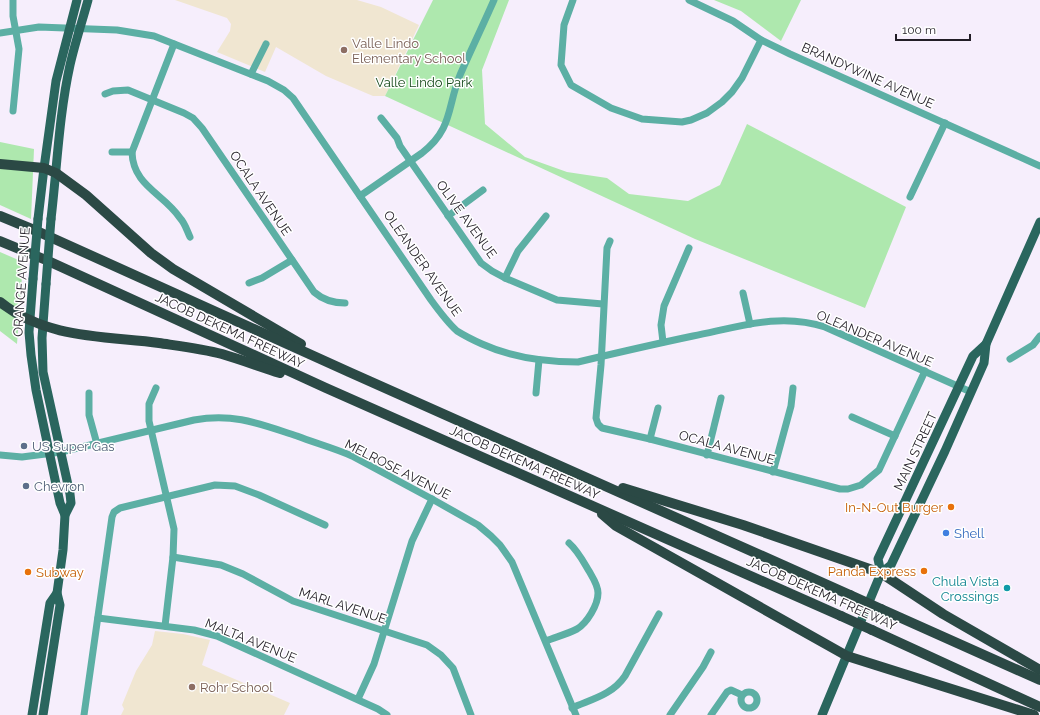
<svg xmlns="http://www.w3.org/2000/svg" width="1040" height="715" font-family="Raleway,sans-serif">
<rect width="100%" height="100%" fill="#f6eefc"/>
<g fill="#f0e6d1">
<polygon points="175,0 357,0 381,7 419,25 385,96 373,96 326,76 276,47 265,72 217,52 230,31 231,24 227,18"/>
<polygon points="155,631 183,634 210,640 202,665 290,703 284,715 121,715 124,709 122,705 136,671 152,645"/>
</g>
<g fill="#aee8ae">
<polygon points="433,0 509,0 482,70 485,124 525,157 567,172 607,178 629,194 688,201 720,185 747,124 906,207 865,308 695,239 385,96"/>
<polygon points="714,0 801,0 781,41 741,11"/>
<polygon points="0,142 34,149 31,219 0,205"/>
<polygon points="0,252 23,262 17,344 0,331"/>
</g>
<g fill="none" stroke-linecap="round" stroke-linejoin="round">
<g stroke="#5cafa4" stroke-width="7">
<polyline points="573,0 564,25 561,65 571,85 611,108 642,119 682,122 691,120 707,113 722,102 732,92 742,78 761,40"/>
<polyline points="689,0 733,21 761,40 790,54 1040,166"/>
<path d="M0,33L39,27L117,30L154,36L268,81L284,90L293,98L431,300C439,311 447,322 457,331C465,336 473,340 482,344C513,358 544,362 578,362C616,353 655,344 693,336C738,327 780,312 825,327L971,392"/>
<path d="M174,44L132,152C133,186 163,193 180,218C185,223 187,231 190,237"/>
<polyline points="251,74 266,44"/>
<path d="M105,94L113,91L128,90L184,113L193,118L202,128L314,292C322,299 334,303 345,303"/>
<polyline points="13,111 19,49 13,16 13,0"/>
<polyline points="381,118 397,138 400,146 481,263 492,271 505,278 557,300 603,304"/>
<polyline points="112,152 132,152"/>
<path d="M360,196L422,153C453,129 447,107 460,75C471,50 483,25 494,0"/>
<polyline points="910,197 945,123"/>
<polyline points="448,216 483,190"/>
<polyline points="610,241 607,248 601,365 596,418 598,424 602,428 650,439 840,489 848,489 861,485 879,470 925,371"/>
<polyline points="505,278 518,251 546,216"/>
<polyline points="249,283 262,278 292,260"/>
<polyline points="743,293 750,324"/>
<polyline points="663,342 661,325 664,306 689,248"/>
<polyline points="1010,359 1033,345 1040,336"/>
<polyline points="156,388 149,404 149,421 174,529 173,557 165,626"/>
<polyline points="89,393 89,415 97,444"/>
<polyline points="536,393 539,360"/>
<polyline points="852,417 895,436"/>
<polyline points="650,439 658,408"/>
<path d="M0,455L22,457L61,452L194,420C235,413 260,424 297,436C315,443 334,448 352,456L432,499L478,525L491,536L500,545L512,562L576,715"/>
<polyline points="707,455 721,398"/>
<polyline points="773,472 791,406 793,388"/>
<polyline points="173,557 221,565 243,574 293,601 427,645 441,655 453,668 471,715"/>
<polyline points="98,618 194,630 217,636 378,709 387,715"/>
<path d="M546,641C556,637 567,634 577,629C587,623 598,605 598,593C598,585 593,578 589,571C583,561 578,551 569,543"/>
<circle cx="749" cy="700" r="8"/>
<polyline points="358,699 374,664 412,541 432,499"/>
<path d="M572,708C592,699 612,695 625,676L659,614"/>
<polyline points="84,715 112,517 114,512 120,508 215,485 235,486 259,495 325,525"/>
<polyline points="670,715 703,667 711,652"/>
<polyline points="711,715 727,692 731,690 742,695"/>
</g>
<g stroke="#2a665e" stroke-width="9">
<polyline points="38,219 44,168 56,81 77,0"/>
<path d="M51,219C57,168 59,115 70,65C75,43 82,22 88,0"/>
<polyline points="33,279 29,332 31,355 36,390 60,503 65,515"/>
<polyline points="881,573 878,559 973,356 986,344"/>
<polyline points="32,715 50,603 57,593"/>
<polyline points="43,715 60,605 57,593 63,550 65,515 71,503 70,494 43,372 42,338 46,284"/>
<polyline points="822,715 881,573 891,565 945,451 984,363 986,344 1040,222"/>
</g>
<g stroke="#2b4945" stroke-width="10">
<polyline points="0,164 44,168 56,173 86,195 151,253 173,269 301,344"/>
<polyline points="0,216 39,232 349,372 850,595"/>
<polyline points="0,241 46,260 326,388 841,616"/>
<path d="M0,302C46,339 104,336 159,343C179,346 203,349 222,354C242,360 261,367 280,373"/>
<polyline points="623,488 743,525 881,573 943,614 1040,670"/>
<polyline points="602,514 616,526 847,656 1034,715"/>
<polyline points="881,609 1040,680"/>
<polyline points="872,630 1040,707"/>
</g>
<g stroke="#2a665e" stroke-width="9">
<polyline points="33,279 38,219"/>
<polyline points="46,284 51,219"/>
</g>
<g stroke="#2b4945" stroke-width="10">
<polyline points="850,595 881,609"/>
<polyline points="841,616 872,630"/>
</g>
</g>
<g fill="#8d6e63" stroke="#fff" stroke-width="1.5">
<circle cx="344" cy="50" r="4"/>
<circle cx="192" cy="687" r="4"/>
</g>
<g fill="#5c6f8a" stroke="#fff" stroke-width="1.5">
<circle cx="24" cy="446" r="4"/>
<circle cx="26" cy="486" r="4"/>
</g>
<g fill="#e8710a" stroke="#fff" stroke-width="1.5">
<circle cx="951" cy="507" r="4"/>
<circle cx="924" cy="571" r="4"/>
<circle cx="28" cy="572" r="4"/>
</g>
<circle fill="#3f7fe0" stroke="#fff" stroke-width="1.5" cx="946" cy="533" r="4"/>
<circle fill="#0f9aa8" stroke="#fff" stroke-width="1.5" cx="1007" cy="588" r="4"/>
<g text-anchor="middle" stroke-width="3" stroke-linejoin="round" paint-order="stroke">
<g font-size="13" fill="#785e54" stroke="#fff" text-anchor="start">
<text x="352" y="48">Valle Lindo<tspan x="352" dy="15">Elementary School</tspan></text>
<text x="200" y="692">Rohr School</text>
</g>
<g font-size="13" fill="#221d26" stroke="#fff">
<text transform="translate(868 75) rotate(24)" y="5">BRANDYWINE AVENUE</text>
<text transform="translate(261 193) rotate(56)" y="5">OCALA AVENUE</text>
<text transform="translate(467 219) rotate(54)" y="5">OLIVE AVENUE</text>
<text transform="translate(423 263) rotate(55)" y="5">OLEANDER AVENUE</text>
<text transform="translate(21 282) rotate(-86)" y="5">ORANGE AVENUE</text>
<text transform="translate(230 330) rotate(25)" y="5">JACOB DEKEMA FREEWAY</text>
<text transform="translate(875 338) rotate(23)" y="5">OLEANDER AVENUE</text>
<text transform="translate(727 447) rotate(15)" y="5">OCALA AVENUE</text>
<text transform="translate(915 451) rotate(-65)" y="5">MAIN STREET</text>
<text transform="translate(525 462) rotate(24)" y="5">JACOB DEKEMA FREEWAY</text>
<text transform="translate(398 469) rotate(27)" y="5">MELROSE AVENUE</text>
<text transform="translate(822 593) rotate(24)" y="5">JACOB DEKEMA FREEWAY</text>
<text transform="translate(343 605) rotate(18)" y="5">MARL AVENUE</text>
<text transform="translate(251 640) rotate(22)" y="5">MALTA AVENUE</text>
</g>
<g font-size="13" fill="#174a1b" stroke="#fff">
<text x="424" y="87">Valle Lindo Park</text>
</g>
<g font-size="13" fill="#4e5e75" stroke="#fff" text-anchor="start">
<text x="32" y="451">US Super Gas</text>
<text x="34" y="491">Chevron</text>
</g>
<g font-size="13" fill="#c56008" stroke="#fff" text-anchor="end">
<text x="943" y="512">In-N-Out Burger</text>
<text x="916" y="576">Panda Express</text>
<text x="36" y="577" text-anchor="start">Subway</text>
</g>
<g font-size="13" fill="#366cbe" stroke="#fff" text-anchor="start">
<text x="954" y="538">Shell</text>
</g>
<g font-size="13" fill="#0d838f" stroke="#fff" text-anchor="end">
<text x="999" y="586">Chula Vista<tspan x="999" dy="15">Crossings</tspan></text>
</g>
</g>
<path d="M896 34v6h74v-6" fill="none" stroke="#221d26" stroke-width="2"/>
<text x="902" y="34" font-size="12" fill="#221d26" stroke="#ffffff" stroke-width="3" paint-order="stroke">100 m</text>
</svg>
